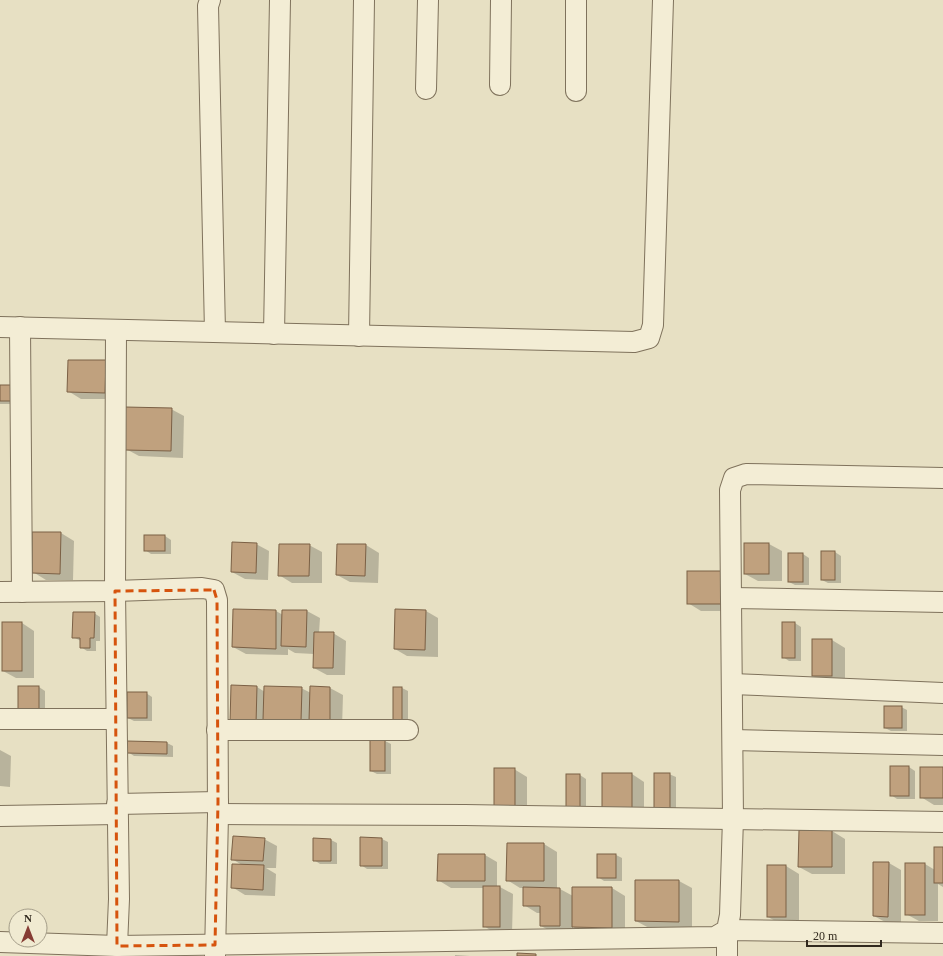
<svg xmlns="http://www.w3.org/2000/svg" width="943" height="956" font-family="Georgia,serif">
<rect width="100%" height="100%" fill="#e7e0c3"/>
<g fill="#0003">
<polygon points="106,361 118,399 81,399 68,391"/>
<polygon points="0,386 23,404 0,404"/>
<polygon points="171,409 184,416 183,458 139,456 126,449"/>
<polygon points="61,533 74,541 73,580 46,580 33,572"/>
<polygon points="165,536 171,540 171,554 151,554 145,550"/>
<polygon points="256,544 269,551 268,580 245,579 232,572"/>
<polygon points="745,544 769,544 782,551 782,581 758,581 745,574"/>
<polygon points="309,545 322,552 322,583 292,583 279,575"/>
<polygon points="366,545 379,553 378,583 350,582 337,575"/>
<polygon points="835,552 841,556 841,583 828,583 822,580"/>
<polygon points="803,554 809,558 809,585 795,585 789,582"/>
<polygon points="688,572 735,611 701,611 688,603"/>
<polygon points="276,611 283,615 307,611 320,618 319,633 333,633 346,641 345,675 327,675 314,668 314,654 295,653 288,649 288,655 246,654 233,647"/>
<polygon points="426,611 438,618 438,657 407,656 395,649"/>
<polygon points="94,613 100,617 100,641 96,641 96,651 87,651 81,647 81,641 73,637"/>
<polygon points="22,623 34,631 34,678 16,678 3,671"/>
<polygon points="783,623 795,623 801,627 801,661 789,661 783,657"/>
<polygon points="832,640 845,648 845,683 826,683 813,676"/>
<polygon points="39,687 45,691 45,714 25,714"/>
<polygon points="257,687 265,692 301,688 311,693 311,687 330,688 343,695 342,728 244,730"/>
<polygon points="402,688 408,691 408,723 400,723"/>
<polygon points="146,693 152,697 152,721 134,721 128,718"/>
<polygon points="901,707 907,710 907,731 891,731 885,728"/>
<polygon points="385,741 391,744 391,774 377,774 371,771"/>
<polygon points="167,743 173,746 173,757 134,756 128,752"/>
<polygon points="0,750 11,756 10,787 0,786"/>
<polygon points="909,767 915,771 915,799 897,799 891,795"/>
<polygon points="943,768 943,805 934,805 921,797"/>
<polygon points="514,769 527,777 527,813 508,813"/>
<polygon points="632,774 644,782 644,817 616,817"/>
<polygon points="669,774 676,777 676,812 655,808"/>
<polygon points="580,775 586,779 586,811 573,811"/>
<polygon points="832,831 845,839 845,874 812,874 799,867"/>
<polygon points="264,839 277,846 276,868 266,868 276,874 275,896 245,895 232,887 242,865 232,859"/>
<polygon points="314,839 331,840 337,843 337,864 320,864 314,860"/>
<polygon points="382,839 388,842 388,869 367,869 361,865"/>
<polygon points="544,844 557,852 557,889 560,889 573,896 573,888 612,888 625,896 625,935 585,934 573,927 573,933 554,933 541,926 541,913 537,913 524,905 524,888 520,888 507,880"/>
<polygon points="943,848 943,887 938,884 938,921 919,921 906,914 925,864 935,870"/>
<polygon points="485,855 497,862 497,887 500,887 513,894 512,934 496,934 484,926 484,888 451,888 438,880"/>
<polygon points="598,855 616,855 622,858 622,881 604,881 598,877"/>
<polygon points="889,863 901,870 901,924 887,923 874,916"/>
<polygon points="768,866 786,866 799,874 799,924 781,924 768,917"/>
<polygon points="679,881 692,888 692,928 649,928 636,921"/>
<polygon points="455,955 470,956 455,956"/>
</g>
<g fill="#c0a17e" stroke="#7b6045">
<polygon points="68,360 106,360 105,393 67,392"/>
<polygon points="0,385 18,385 17,401 0,401"/>
<polygon points="125,407 172,408 171,451 125,450"/>
<polygon points="32,532 61,532 60,574 32,573"/>
<rect x="144" y="535" width="21" height="16"/>
<polygon points="232,542 257,543 256,573 231,572"/>
<rect x="744" y="543" width="25" height="31"/>
<polygon points="279,544 310,544 309,576 278,576"/>
<polygon points="337,544 366,544 365,576 336,575"/>
<rect x="821" y="551" width="14" height="29"/>
<rect x="788" y="553" width="15" height="29"/>
<rect x="687" y="571" width="36" height="33"/>
<polygon points="233,609 276,610 276,649 232,647"/>
<polygon points="395,609 426,610 425,650 394,649"/>
<polygon points="282,610 307,610 306,647 281,646"/>
<polygon points="73,612 95,612 94,638 90,638 90,648 80,648 80,638 72,638"/>
<rect x="2" y="622" width="20" height="49"/>
<rect x="782" y="622" width="13" height="36"/>
<polygon points="314,632 334,632 333,668 313,668"/>
<rect x="812" y="639" width="20" height="37"/>
<polygon points="231,685 257,686 256,724 230,723"/>
<rect x="18" y="686" width="21" height="25"/>
<polygon points="264,686 302,687 301,721 263,720"/>
<polygon points="310,686 330,687 330,722 309,721"/>
<rect x="393" y="687" width="9" height="33"/>
<rect x="127" y="692" width="20" height="26"/>
<rect x="884" y="706" width="18" height="22"/>
<rect x="370" y="740" width="15" height="31"/>
<polygon points="127,741 167,742 167,754 127,753"/>
<rect x="890" y="766" width="19" height="30"/>
<rect x="920" y="767" width="23" height="31"/>
<rect x="494" y="768" width="21" height="39"/>
<rect x="602" y="773" width="30" height="37"/>
<rect x="654" y="773" width="16" height="36"/>
<rect x="566" y="774" width="14" height="34"/>
<polygon points="799,830 832,830 832,867 798,867"/>
<polygon points="233,836 265,838 263,861 231,860"/>
<polygon points="360,837 382,838 382,866 360,866"/>
<polygon points="313,838 331,839 331,861 313,861"/>
<polygon points="507,843 544,843 544,881 506,881"/>
<rect x="934" y="847" width="9" height="36"/>
<polygon points="438,854 485,854 485,881 437,881"/>
<rect x="597" y="854" width="19" height="24"/>
<polygon points="873,862 889,862 888,917 873,916"/>
<rect x="905" y="863" width="20" height="52"/>
<polygon points="232,864 264,865 263,890 231,888"/>
<rect x="767" y="865" width="19" height="52"/>
<polygon points="635,880 679,880 679,922 635,921"/>
<rect x="483" y="886" width="17" height="41"/>
<polygon points="523,887 560,888 560,926 540,926 540,906 523,906"/>
<polygon points="572,887 612,887 612,928 572,927"/>
<polygon points="517,953 536,954 536,956 517,956"/>
</g>
<g fill="none" stroke-linecap="round" stroke-linejoin="round">
<g stroke="#7f725c" stroke-width="22">
<g id="minor">
<polyline points="210,0 208,6 215,332"/>
<polyline points="576,0 576,91"/>
<polyline points="500,85 501,0"/>
<polyline points="426,89 428,0"/>
<polyline points="0,327 634,342 649,338 653,325 663,0"/>
<polyline points="20,327 22,592"/>
<polyline points="116,330 115,591 119,899 117,946"/>
<polyline points="274,334 280,0"/>
<polyline points="359,336 364,0"/>
<polyline points="0,592 115,591 202,588 214,590 217,600 218,814 215,956"/>
<polyline points="731,598 943,602"/>
<polyline points="732,684 943,693"/>
<polyline points="0,719 116,719"/>
<polyline points="217,730 408,730"/>
<polyline points="733,740 943,745"/>
<polyline points="117,804 218,802"/>
<polyline points="218,814 465,815 943,822"/>
<polyline points="0,816 117,814"/>
<polyline points="0,942 117,946 715,937 727,930 730,915 733,818 730,490 734,478 746,474 943,478"/>
<polyline points="727,956 727,930 943,933"/>
</g>
</g>
<use href="#minor" stroke="#f3edd5" stroke-width="20"/>
</g>
<path fill="none" stroke="#d6540e" stroke-width="3" stroke-dasharray="8 5" stroke-linejoin="round" d="M214,590L217,600L218,802L215,945L117,946L115,591Z"/>
<g transform="translate(28 928)"><circle r="19" fill="#f0ead1" stroke="#a49d89"/>
<path d="M0-3L7 15L0 10L-7 15Z" fill="#863c34"/>
<text y="-6" font-size="11" font-weight="bold" text-anchor="middle" fill="#31291e">N</text>
</g>
<path d="M807 940v6h74v-6" fill="none" stroke="#31291e" stroke-width="2"/>
<text x="813" y="940" font-size="12" fill="#31291e" stroke="#f0ead1" stroke-width="3" paint-order="stroke">20 m</text>
</svg>
